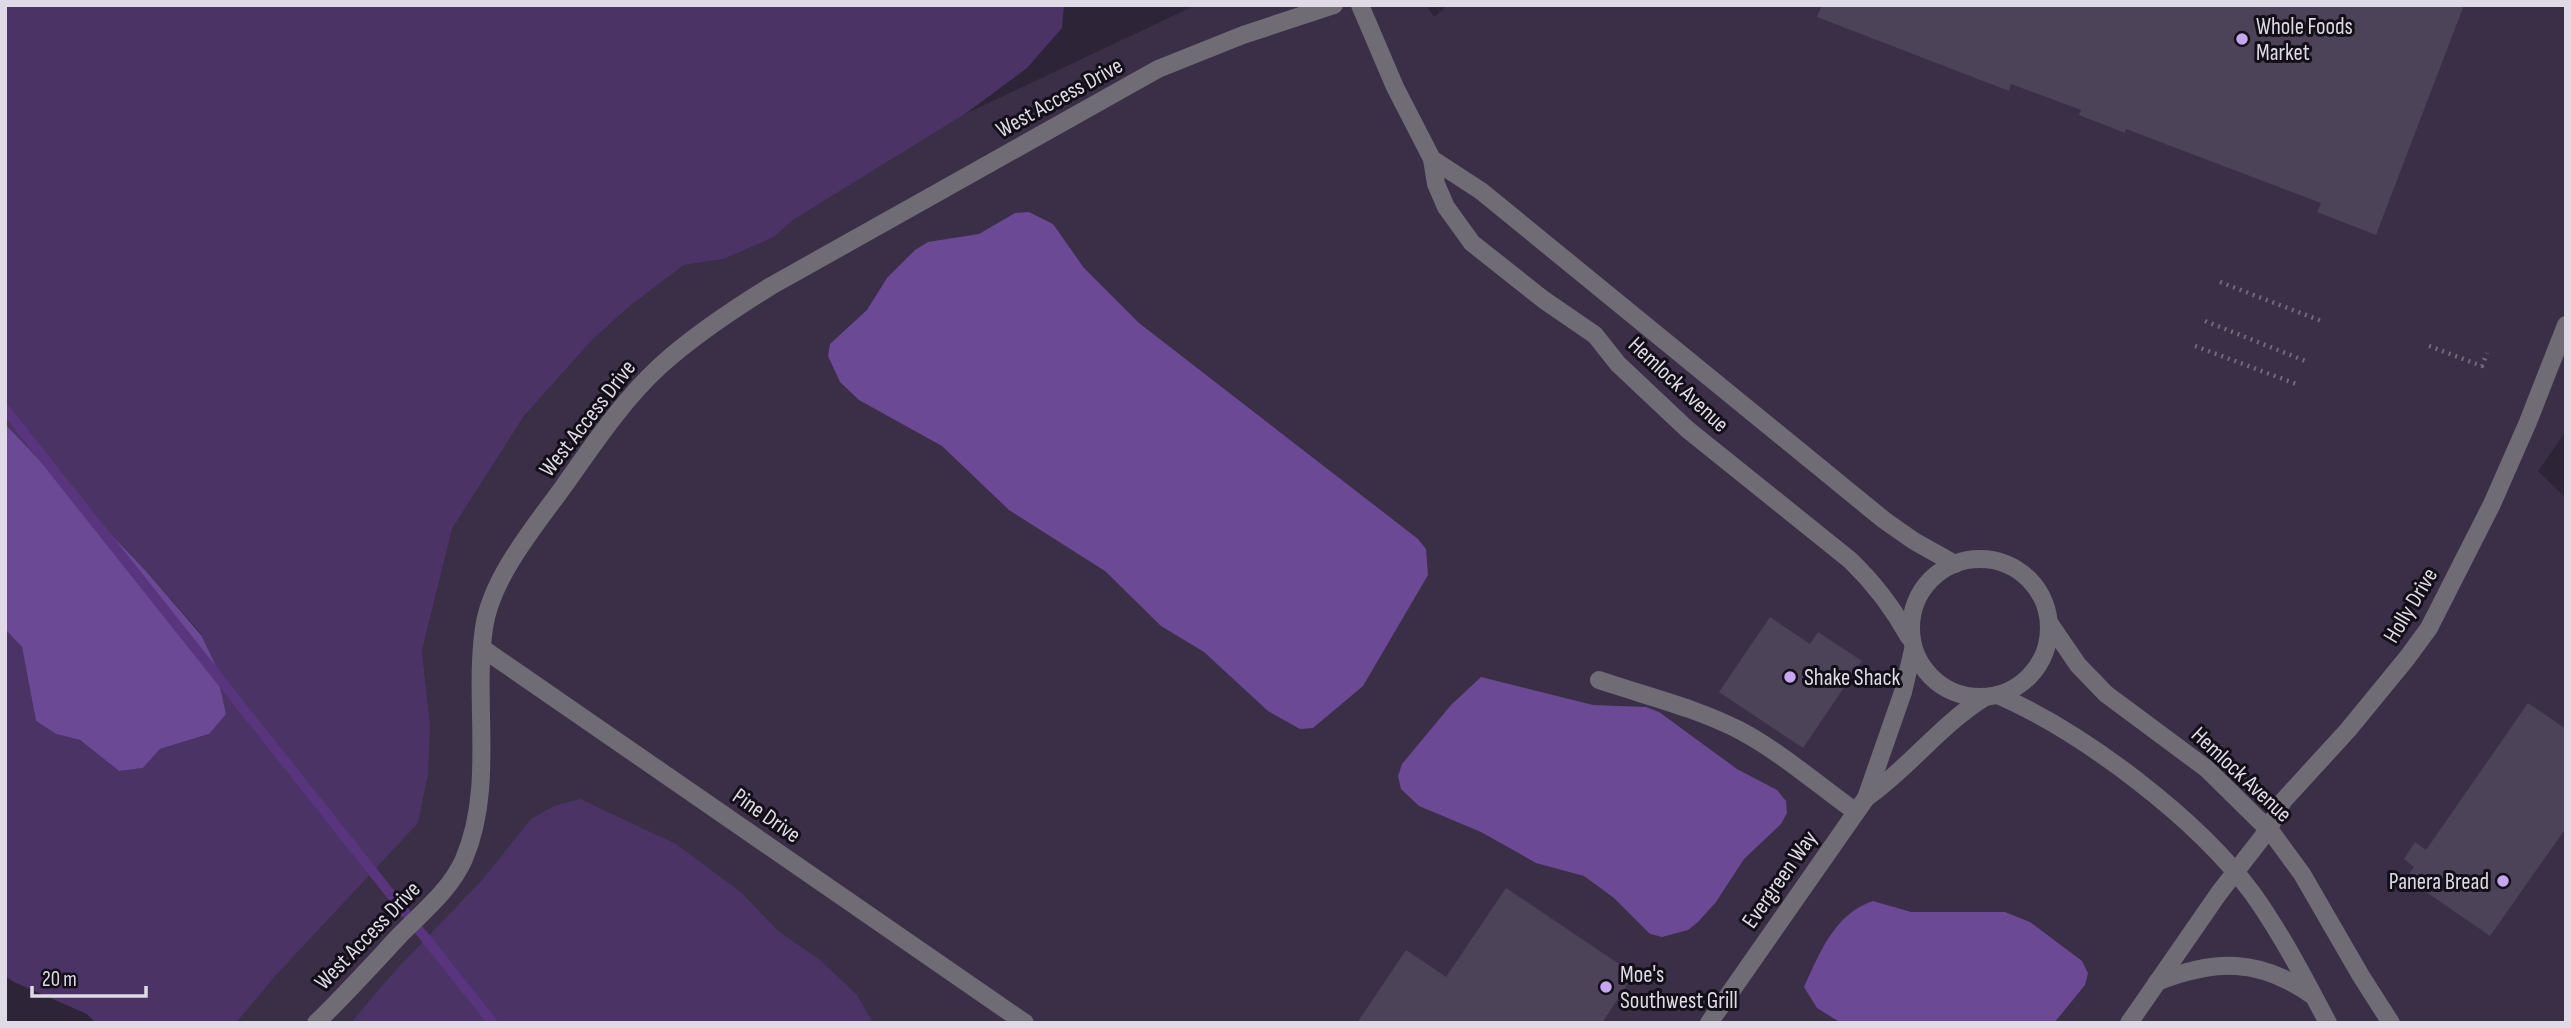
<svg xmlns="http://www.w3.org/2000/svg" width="2571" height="1028" font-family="'Sofia Sans Condensed',sans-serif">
<rect width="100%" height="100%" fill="#2d2437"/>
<polygon fill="#3a2f47" points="1196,5 1426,5 1434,17 1448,5 2566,5 2566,431 2538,471 2566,498 2566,1023 236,1023 276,975 430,724 422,651 452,529 524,416 592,340 631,305 684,265 724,259 774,237 793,220 965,114"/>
<g fill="#4b3465">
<polygon points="5,5 1064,5 1062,28 1027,68 965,114 793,220 774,237 724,259 684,265 631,305 592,340 524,416 452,529 422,651 430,724 428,774 418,823 276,975 236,1023 96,1023 87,1014 14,982 5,976 5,629 22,647 36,721 56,734 80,740 119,771 143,768 160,749 209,734 201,634 145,570 5,424"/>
<polygon points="580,799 676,844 742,893 778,931 819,959 857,995 873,1023 351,1023 394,972 482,880 531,819 554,806"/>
</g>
<g fill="#6c4994">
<polygon points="1029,212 1053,224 1084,268 1139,323 1418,539 1426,549 1428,575 1363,686 1313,728 1300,729 1268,711 1204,652 1161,626 1105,571 1009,510 942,446 859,400 840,382 828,356 830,344 867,310 887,278 915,250 928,242 979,234 1015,213"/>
<polygon points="5,424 145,570 201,635 214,662 226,714 209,734 160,749 143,768 119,771 80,740 56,734 36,721 22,647 5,629"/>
<polygon points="1481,677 1593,705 1646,707 1659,712 1737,769 1777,790 1786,801 1787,813 1781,824 1744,859 1716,902 1698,922 1688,930 1662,937 1650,934 1614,898 1584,876 1536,863 1481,832 1419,806 1401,789 1398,776 1402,764 1451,705"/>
<path d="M1873,901L1911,912H2005L2030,922L2082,961L2088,973L2085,985L2054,1023L1838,1021L1817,1008L1804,987C1820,953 1834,914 1873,901Z"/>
</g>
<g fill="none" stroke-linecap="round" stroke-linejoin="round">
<polyline stroke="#59357e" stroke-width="10" points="5,409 493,1023"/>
</g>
<g fill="#4c4358">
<polygon points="1822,5 2464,5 2376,235 2317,212 2321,203 2126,129 2125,133 2079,115 2081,110 2011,84 2009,91 1817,17"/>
<polygon points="1770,617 1810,644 1818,632 1862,661 1803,748 1719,692"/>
<polygon points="2528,703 2566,729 2566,828 2490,936 2406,878 2414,867 2404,859 2415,842 2426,850"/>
<polygon points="1506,888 1634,974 1602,1023 1357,1023 1406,950 1446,977"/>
</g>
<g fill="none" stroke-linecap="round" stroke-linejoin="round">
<g stroke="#706979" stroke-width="4.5" stroke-dasharray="2 5" stroke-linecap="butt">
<polyline points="2220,282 2324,322"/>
<polyline points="2205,321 2308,362"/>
<polyline points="2195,346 2299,385"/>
<polyline points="2429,346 2482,366 2487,353"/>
</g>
<g stroke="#706c76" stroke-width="18">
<path d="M1360,5L1395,87L1432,159L1436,184L1446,207L1472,243L1544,300L1595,335L1618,364L1687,429L1850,560C1874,583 1893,608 1909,637"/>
<polyline points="1432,159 1481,191 1884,520 1914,541 1955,564"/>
<circle cx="1980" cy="628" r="69"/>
<polyline points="2050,624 2078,665 2106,694 2207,769 2272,833 2302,874 2361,976 2391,1023"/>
<polyline points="482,648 1025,1023"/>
<path d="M1599,680C1646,696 1697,708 1741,731C1782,753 1818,785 1856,812"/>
<path d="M1998,695C2084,733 2197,818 2253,894C2282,935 2305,979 2328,1023"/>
<path d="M1866,798C1909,768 1940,725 1985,697"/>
<path d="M2157,982C2215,959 2259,958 2312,995"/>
<path d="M316,1023C345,995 372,965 400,935C423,912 451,889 464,859C495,787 473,703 484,628C491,578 535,526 564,486C593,445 622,401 660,366C694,335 732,310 771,286L1158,69L1243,35L1334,5"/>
<polyline points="1709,1023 1866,798 1903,692 1913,650"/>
<polyline points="2129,1023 2219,893 2268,830 2283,801 2348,730 2407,658 2429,628 2492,504 2528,422 2566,325"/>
</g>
</g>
<g fill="#c6a6f0" stroke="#130f18" stroke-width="2.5">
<circle cx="2242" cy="39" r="7"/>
<circle cx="1790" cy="677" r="7"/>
<circle cx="2503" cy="881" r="7"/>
<circle cx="1606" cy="987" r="7"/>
</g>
<g text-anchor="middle" stroke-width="6" stroke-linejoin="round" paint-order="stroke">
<g font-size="23" fill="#dfdae6" stroke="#130f18" text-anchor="start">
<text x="2256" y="34">Whole Foods<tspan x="2256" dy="26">Market</tspan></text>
<text x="1804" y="685">Shake Shack</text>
<text x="2489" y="889" text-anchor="end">Panera Bread</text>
<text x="1620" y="982">Moe's<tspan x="1620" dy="26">Southwest Grill</tspan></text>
</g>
<g font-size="23" fill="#dfdae6" stroke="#130f18">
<text transform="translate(1059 97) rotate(-29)" y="8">West Access Drive</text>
<text transform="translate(1679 384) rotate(43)" y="8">Hemlock Avenue</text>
<text transform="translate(587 418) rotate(-52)" y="8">West Access Drive</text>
<text transform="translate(2410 605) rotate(-59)" y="8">Holly Drive</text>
<text transform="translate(2242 774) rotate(43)" y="8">Hemlock Avenue</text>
<text transform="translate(767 815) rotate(35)" y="8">Pine Drive</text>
<text transform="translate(1779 879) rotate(-55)" y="8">Evergreen Way</text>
<text transform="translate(367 935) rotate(-46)" y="8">West Access Drive</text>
</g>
</g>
<rect width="2571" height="1028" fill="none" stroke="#dfdae6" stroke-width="14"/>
<path d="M32 986v10h114v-10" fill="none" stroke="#dfdae6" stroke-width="3.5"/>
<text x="42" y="986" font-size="21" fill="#dfdae6" stroke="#130f18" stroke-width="5" paint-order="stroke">20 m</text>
</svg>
